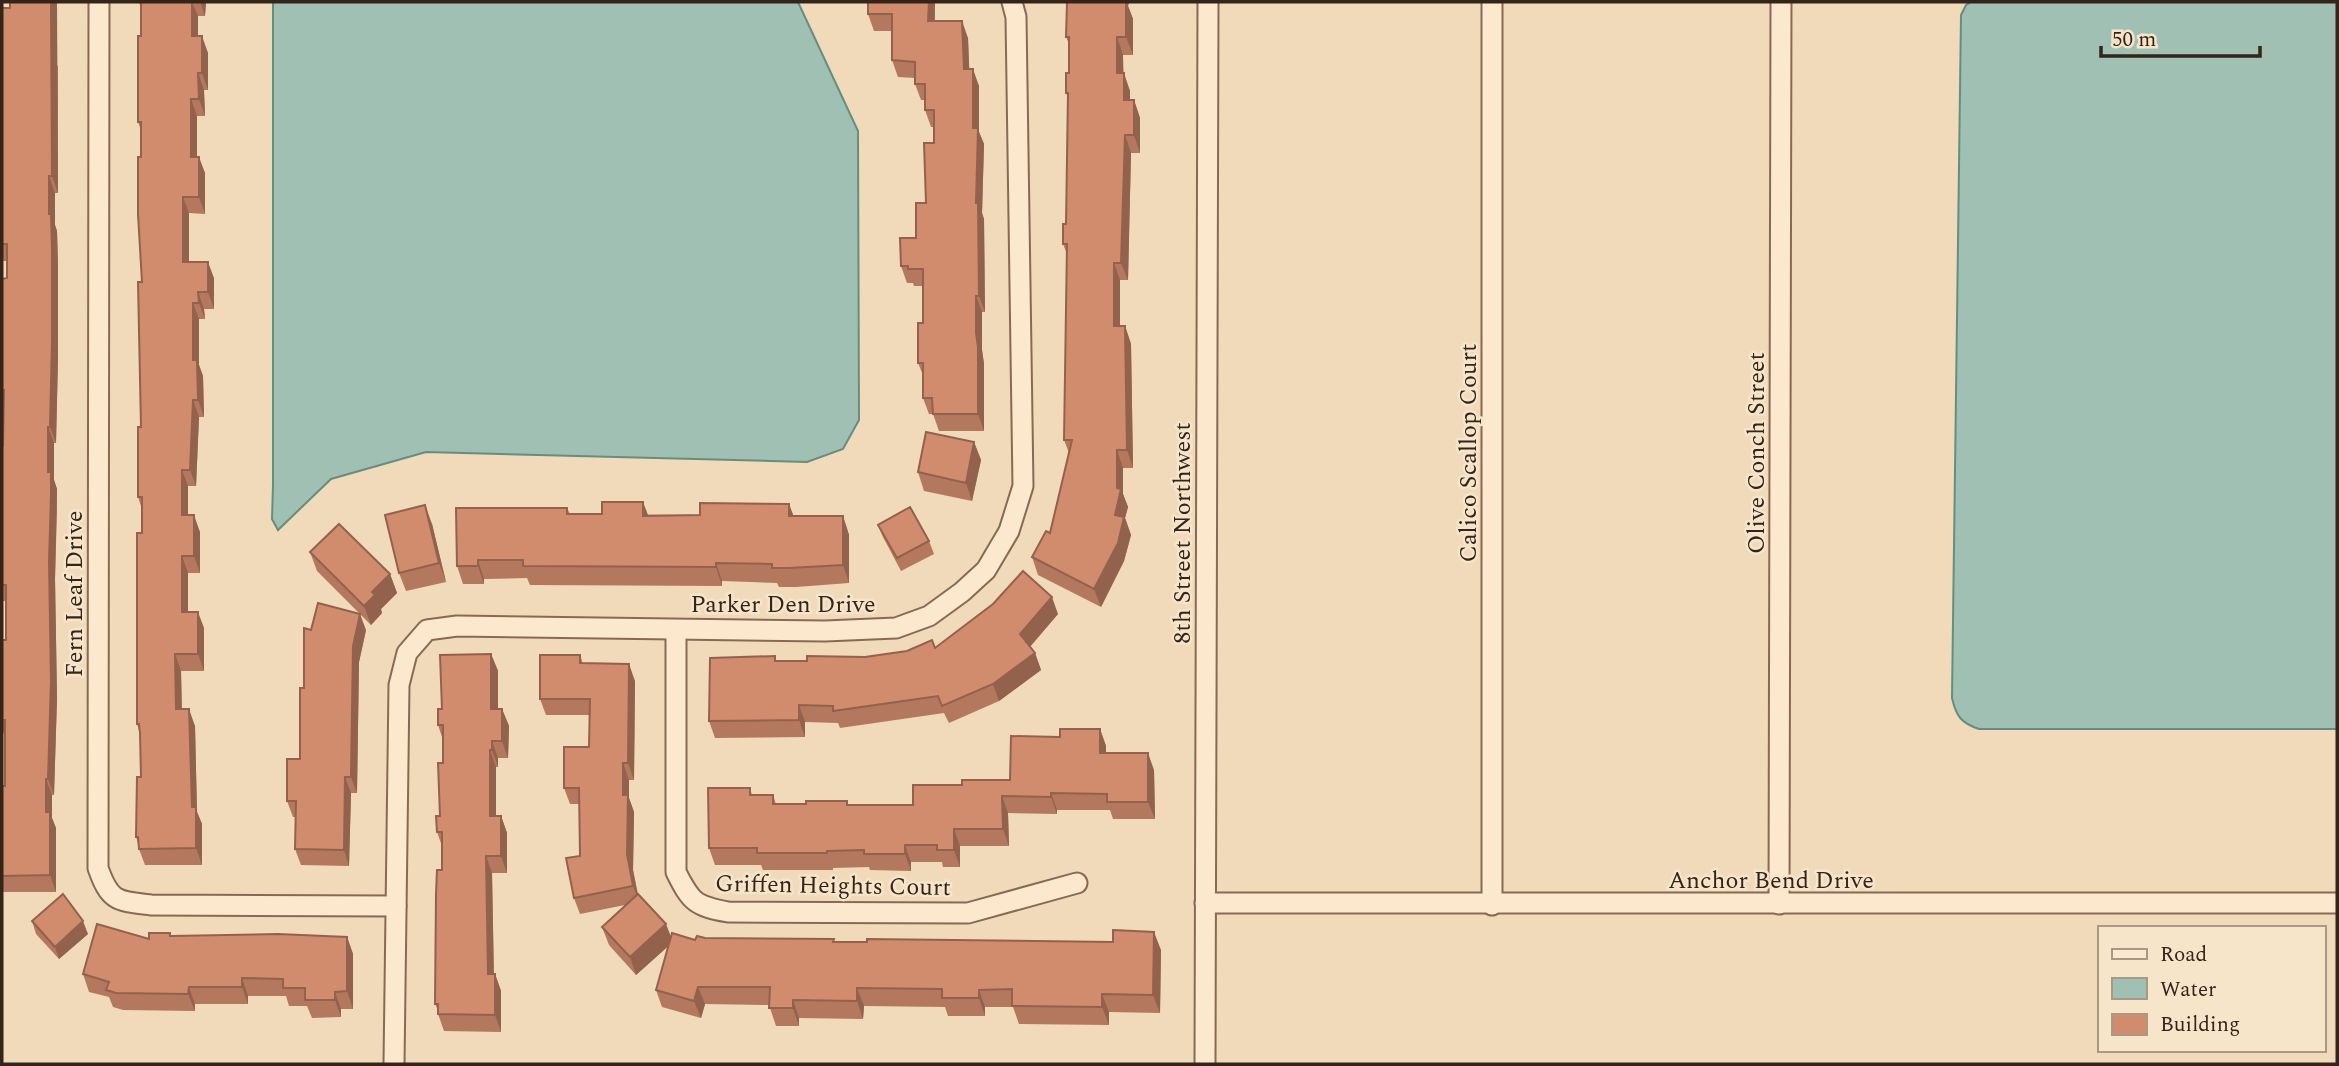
<svg xmlns="http://www.w3.org/2000/svg" width="2339" height="1066" font-family="Spectral,serif">
<rect width="100%" height="100%" fill="#f0daba"/>
<g fill="#9fc0b3" stroke="#668e80" stroke-width="2">
<polygon points="273,2 798,2 858,131 859,420 843,449 807,462 426,452 331,479 278,530 272,519 273,485"/>
<path d="M1971,2H2337V729H1979C1961,723 1956,716 1952,698L1961,15L1966,5Z"/>
</g>
<g fill="none" stroke-linecap="round" stroke-linejoin="round">
<g stroke="#886a54" stroke-width="23">
<g id="street">
<path d="M99,2L98,868C110,902 117,901 151,905L396,906"/>
<polyline points="1492,2 1492,905"/>
<path d="M676,630V872C691,902 695,906 728,912L968,913L1077,883"/>
<polyline points="1205,903 2337,903"/>
<polyline points="1779,904 1781,2"/>
<polyline points="394,1064 399,685 407,653 427,630 457,626 825,631 896,628 929,616 962,592 986,570 1009,531 1023,486 1016,17 1012,2"/>
<polyline points="1205,1064 1208,2"/>
</g>
</g>
<use href="#street" stroke="#fbe8cd" stroke-width="19"/>
</g>
<g fill="#b4785e">
<polygon points="139,2 206,2 205,16 198,16 198,36 208,53 208,90 204,90 205,116 197,116 197,157 205,173 205,214 189,213 189,262 214,278 214,309 204,309 205,319 199,319 199,365 203,376 204,417 199,417 196,486 188,486 188,515 200,532 200,573 188,573 188,612 204,628 204,671 181,671 182,709 195,726 197,812 202,824 202,865 145,865 139,849 138,843 136,837 141,777 140,734 137,724 142,533 142,509 138,497 141,427 142,282 141,130 138,122 141,9"/>
<polygon points="935,2 935,21 968,38 969,69 979,86 979,132 984,144 982,213 984,219 985,312 982,312 982,350 984,364 984,431 939,431 933,414 929,414 923,398 923,375 918,363 923,323 923,286 914,286 913,283 907,283 901,266 916,238 926,203 934,143 934,127 931,127 925,110 925,100 921,100 915,84 915,78 898,77 892,60 892,31 874,31 868,14"/>
<polygon points="1129,2 1128,6 1133,19 1133,55 1123,55 1123,73 1130,91 1130,100 1134,100 1140,118 1140,153 1131,153 1128,280 1120,280 1120,326 1125,326 1131,344 1133,468 1123,468 1123,494 1128,507 1125,518 1131,535 1124,561 1101,607 1038,575 1032,557 1050,533 1069,453 1064,440 1067,254 1063,244 1066,224 1068,98 1066,93 1069,73 1069,44 1066,37"/>
<polygon points="2,8 58,66 58,193 55,193 55,225 57,231 58,267 58,357 56,443 54,443 54,480 57,489 57,512 55,579 57,698 54,795 52,795 52,818 56,828 56,892 2,892 2,786 5,786 5,736 2,730 2,640 6,640 6,601 2,601 2,446 3,446 4,406 2,406 2,279 7,278 7,261 2,261"/>
<polygon points="974,442 981,460 972,501 924,491 918,472"/>
<polygon points="567,508 570,514 843,516 849,535 849,583 796,587 779,587 777,583 722,581 722,586 530,585 527,578 484,579 484,584 463,584 457,566"/>
<polygon points="432,524 446,582 406,591 399,573"/>
<polygon points="878,525 929,541 934,554 901,571 883,537"/>
<polygon points="310,552 390,574 397,593 381,609 382,613 371,625 317,571"/>
<polygon points="1058,614 1030,647 1035,653 1041,670 999,701 949,723 944,713 840,728 838,723 805,722 805,737 715,738 709,721 777,661 807,661 865,657 935,648"/>
<polygon points="311,630 366,630 359,662 357,793 351,793 349,866 301,865 295,849 295,817 293,817 287,801 300,759 304,688"/>
<polygon points="491,654 498,671 498,709 502,709 509,726 508,758 498,758 498,767 496,767 496,816 501,816 507,833 507,873 492,873 494,974 495,974 501,991 501,1032 444,1031 438,1014 438,1010 435,1004 442,870 442,846 437,832 440,816 443,763 443,740 438,725 442,709"/>
<polygon points="580,655 583,664 635,681 634,780 629,780 629,798 634,812 633,870 638,894 671,937 695,940 705,938 1161,950 1160,1013 1109,1012 1109,1025 1019,1024 1013,1007 985,1007 985,1016 948,1016 945,1007 864,1006 863,1019 799,1018 799,1026 776,1026 769,1005 705,1004 701,1018 662,1007 656,990 668,946 636,975 609,945 602,927 625,905 580,914 574,898 580,856 579,804 570,804 564,788 589,747 589,715 546,715 540,699"/>
<polygon points="1100,729 1106,746 1106,753 1154,770 1155,819 1113,819 1110,810 1057,810 1057,814 1008,813 1009,846 960,846 960,867 943,867 942,862 911,862 911,871 870,870 869,867 833,868 833,870 763,870 761,865 715,865 709,848 750,788 752,795 773,795 776,804 913,805 962,785 1010,780 1060,737"/>
<polygon points="32,921 88,934 59,959 36,934"/>
<polygon points="170,933 171,936 347,937 353,954 353,1009 341,1009 341,1017 312,1018 307,1006 289,1006 286,996 248,996 248,1004 195,1004 195,1011 123,1010 113,1007 109,997 89,992 83,974 149,939"/>
</g>
<g fill="#92624c">
<polygon points="51,2 57,2 58,193 52,176"/>
<polygon points="192,2 198,16 198,53 192,36"/>
<polygon points="200,2 206,2 205,16"/>
<polygon points="929,2 935,2 934,38 928,21"/>
<polygon points="1122,2 1129,2 1128,6 1133,19 1133,55 1126,37"/>
<polygon points="962,21 968,38 970,86 964,69"/>
<polygon points="202,36 208,53 208,90 202,73"/>
<polygon points="1117,37 1123,55 1124,91 1117,73"/>
<polygon points="973,69 979,86 979,132 984,144 982,213 984,219 985,312 979,296 973,128"/>
<polygon points="198,73 204,90 205,116 199,99"/>
<polygon points="1124,73 1130,91 1130,118 1124,100"/>
<polygon points="191,99 197,116 197,173 191,157"/>
<polygon points="1134,100 1140,118 1140,153 1134,135"/>
<polygon points="1125,135 1131,153 1128,280 1121,263"/>
<polygon points="199,157 205,173 205,214 199,197"/>
<polygon points="49,176 55,193 55,225 57,231 58,267 58,357 56,443 50,427"/>
<polygon points="183,197 189,213 189,279 183,262"/>
<polygon points="208,262 214,278 214,309 208,292"/>
<polygon points="1114,263 1120,280 1120,344 1114,326"/>
<polygon points="198,292 204,309 205,319 199,303"/>
<polygon points="976,296 982,312 982,350 984,364 984,431 978,414 976,333"/>
<polygon points="193,303 199,319 199,365 203,376 204,417 198,400 193,360"/>
<polygon points="1125,326 1131,344 1133,468 1127,450"/>
<polygon points="193,400 199,417 196,486 190,470"/>
<polygon points="48,427 54,443 54,480 57,489 55,579 57,698 54,795 48,779"/>
<polygon points="974,442 981,460 972,501 966,483"/>
<polygon points="1117,450 1123,468 1123,494 1128,507 1125,518 1131,535 1124,561 1101,607 1094,589 1117,488"/>
<polygon points="182,470 188,486 188,532 182,515"/>
<polygon points="643,502 650,520 643,516"/>
<polygon points="789,504 796,522 789,516"/>
<polygon points="425,505 432,524 446,582 439,563"/>
<polygon points="194,515 200,532 200,573 194,556"/>
<polygon points="843,516 849,535 849,583 843,565"/>
<polygon points="182,556 188,573 188,628 182,612"/>
<polygon points="478,560 484,579 484,584 478,566"/>
<polygon points="716,563 722,581 722,586 716,567"/>
<polygon points="390,574 397,593 381,609 382,613 371,625 364,606 372,592"/>
<polygon points="1052,597 1058,614 1026,651 1020,634"/>
<polygon points="198,612 204,628 204,671 198,654"/>
<polygon points="360,614 366,630 359,662 357,793 351,777 353,646"/>
<polygon points="1035,653 1041,670 999,701 993,684"/>
<polygon points="175,654 181,671 182,726 176,709"/>
<polygon points="491,654 498,671 498,726 491,709"/>
<polygon points="629,664 635,681 634,780 628,763"/>
<polygon points="799,705 805,722 805,737 799,720"/>
<polygon points="189,709 195,726 197,812 202,824 202,865 196,848 192,807"/>
<polygon points="502,709 509,726 508,758 502,741"/>
<polygon points="1100,729 1106,746 1106,770 1100,753"/>
<polygon points="492,741 498,758 498,767 492,750"/>
<polygon points="490,750 496,767 496,833 490,816"/>
<polygon points="1148,753 1154,770 1155,819 1148,802"/>
<polygon points="623,763 629,780 629,798 634,812 633,870 639,902 633,886 627,854 623,795"/>
<polygon points="345,777 351,793 349,866 344,850"/>
<polygon points="46,779 52,795 52,818 56,828 56,892 50,875 46,812"/>
<polygon points="1051,793 1057,810 1057,814 1051,797"/>
<polygon points="1002,796 1008,813 1009,846 1003,829"/>
<polygon points="501,816 507,833 507,873 501,856"/>
<polygon points="954,829 960,846 960,867 954,850"/>
<polygon points="905,845 911,862 911,871 905,854"/>
<polygon points="486,856 492,873 494,990 488,974"/>
<polygon points="83,921 88,934 59,959 55,947"/>
<polygon points="666,924 673,942 636,975 630,957"/>
<polygon points="1154,932 1161,950 1160,1013 1153,995"/>
<polygon points="347,937 353,954 353,1009 347,991"/>
<polygon points="495,974 501,991 501,1032 495,1015"/>
<polygon points="242,978 248,996 248,1004 242,987"/>
<polygon points="189,987 195,1004 195,1011 188,994"/>
<polygon points="698,987 705,1004 701,1018 694,1001"/>
<polygon points="857,988 864,1006 863,1019 857,1001"/>
<polygon points="979,990 985,1007 985,1016 979,998"/>
<polygon points="335,992 341,1009 341,1017 335,1000"/>
<polygon points="1102,994 1109,1012 1109,1025 1102,1007"/>
<polygon points="793,1000 799,1018 799,1026 793,1008"/>
</g>
<g fill="#d18c6d" stroke="#92624c" stroke-width="2">
<polygon points="10,2 51,2 52,176 49,176 49,214 51,214 52,251 52,341 50,427 48,427 48,472 51,472 51,496 49,562 51,681 48,779 46,779 46,812 50,812 50,875 2,876 2,786 5,786 5,720 2,720 2,640 6,640 6,585 2,585 2,446 3,446 4,390 2,390 2,279 7,278 7,244 2,244 2,8 10,8"/>
<polygon points="141,2 192,2 192,36 202,36 202,73 198,73 199,99 191,99 191,157 199,157 199,197 183,197 183,262 208,262 208,292 198,292 199,303 193,303 193,360 197,360 198,400 193,400 190,470 182,470 182,515 194,515 194,556 182,556 182,612 198,612 198,654 175,654 176,709 189,709 192,807 196,807 196,848 139,849 138,837 136,837 137,777 141,777 140,733 139,724 137,724 137,533 142,533 142,497 138,497 138,427 141,427 138,282 142,282 138,214 138,157 141,157 141,122 138,122 138,36 141,36"/>
<polygon points="868,2 929,2 928,21 962,21 964,69 973,69 973,128 978,128 976,203 978,203 979,296 976,296 976,333 978,347 978,414 933,414 932,398 923,398 923,363 918,363 918,323 923,323 923,269 908,269 908,266 901,266 900,238 916,238 916,203 926,203 924,143 934,143 934,110 925,110 925,84 915,84 915,62 892,60 892,14 868,14"/>
<polygon points="1067,2 1126,2 1126,37 1117,37 1117,73 1124,73 1124,100 1134,100 1134,135 1125,135 1121,263 1114,263 1114,326 1125,326 1127,450 1117,450 1117,488 1121,489 1115,515 1124,517 1118,543 1094,589 1032,557 1046,531 1050,533 1072,440 1064,440 1067,244 1063,244 1063,224 1066,224 1068,93 1066,93 1066,73 1069,73 1069,37 1066,37"/>
<polygon points="926,432 974,442 966,483 918,472"/>
<polygon points="602,502 643,502 643,516 700,515 700,503 789,504 789,516 843,516 843,565 789,568 772,568 772,564 716,563 716,567 523,566 523,560 478,560 478,566 457,566 456,508 567,508 567,514 602,514"/>
<polygon points="425,505 439,563 399,573 385,515"/>
<polygon points="910,507 929,541 897,558 878,525"/>
<polygon points="339,524 390,574 372,592 375,595 364,606 310,552"/>
<polygon points="1023,571 1052,597 1020,634 1035,653 993,684 942,706 938,696 833,711 833,706 799,705 799,720 709,721 710,658 775,656 775,661 807,661 807,656 865,657 907,651 932,640 935,648 993,604"/>
<polygon points="318,603 360,614 353,646 351,777 345,777 344,850 295,849 296,801 287,801 287,759 300,759 300,688 304,688 304,628 311,630"/>
<polygon points="491,654 491,709 502,709 502,741 492,741 492,750 490,750 490,816 501,816 501,856 486,856 488,974 495,974 495,1015 438,1014 438,1004 435,1004 436,894 437,870 442,870 442,832 437,832 436,816 440,816 438,763 443,763 443,725 438,725 438,709 442,709 440,655"/>
<polygon points="540,655 580,655 580,663 629,664 628,763 623,763 623,795 628,795 627,854 633,886 574,898 566,858 580,856 579,788 564,788 564,747 589,747 590,699 540,699"/>
<polygon points="1060,729 1100,729 1100,753 1148,753 1148,802 1107,802 1107,794 1051,793 1051,797 1002,796 1003,829 954,829 954,850 937,850 937,845 905,845 905,854 864,854 864,850 827,851 827,853 757,853 757,848 709,848 708,788 750,788 750,795 773,795 773,804 806,804 806,801 847,801 847,805 913,805 913,785 962,785 962,780 1010,780 1011,736 1060,737"/>
<polygon points="63,894 83,921 55,947 32,921"/>
<polygon points="638,894 666,924 630,957 602,927"/>
<polygon points="97,924 149,939 149,933 170,933 170,936 278,934 347,937 347,991 335,992 335,1000 305,1000 305,988 283,988 283,979 242,978 242,987 189,987 188,994 116,993 106,990 109,982 83,974"/>
<polygon points="1113,930 1154,932 1153,995 1102,994 1102,1007 1012,1006 1012,989 979,990 979,998 942,998 942,989 857,988 857,1001 793,1000 793,1008 769,1008 770,987 698,987 694,1001 656,990 672,933 695,940 697,936 705,938 834,939 833,942 867,942 867,939 1113,942"/>
</g>
<g text-anchor="middle" stroke-width="5" stroke-linejoin="round" paint-order="stroke">
<g font-size="24" fill="#35241a" stroke="#f7e5ca">
<text transform="translate(1468 453) rotate(-90)" y="8">Calico Scallop Court</text>
<text transform="translate(1756 453) rotate(-90)" y="8">Olive Conch Street</text>
<text transform="translate(1182 533) rotate(-90)" y="8">8th Street Northwest</text>
<text transform="translate(74 594) rotate(-90)" y="8">Fern Leaf Drive</text>
<text x="783" y="612">Parker Den Drive</text>
<text x="1771" y="888">Anchor Bend Drive</text>
<text transform="translate(833 885) rotate(1)" y="8">Griffen Heights Court</text>
</g>
</g>
<rect width="2339" height="1066" fill="none" stroke="#35241a" stroke-width="7"/>
<rect x="2098" y="926" width="228" height="126" fill="#f7e5ca" stroke="#a99884" stroke-width="2"/>
<rect x="2112" y="949" width="35" height="10" fill="#fbe8cd" stroke="#a99884" stroke-width="2"/>
<text x="2160" y="961" font-size="21" fill="#35241a">Road</text>
<rect x="2112" y="978" width="35" height="21" fill="#9fc0b3" stroke="#a99884" stroke-width="2"/>
<text x="2160" y="996" font-size="21" fill="#35241a">Water</text>
<rect x="2112" y="1014" width="35" height="21" fill="#d18c6d" stroke="#a99884" stroke-width="2"/>
<text x="2160" y="1031" font-size="21" fill="#35241a">Building</text>
<path d="M2101 46v10h159v-10" fill="none" stroke="#35241a" stroke-width="3.5"/>
<text x="2112" y="46" font-size="21" fill="#35241a" stroke="#f7e5ca" stroke-width="5" paint-order="stroke">50 m</text>
</svg>
